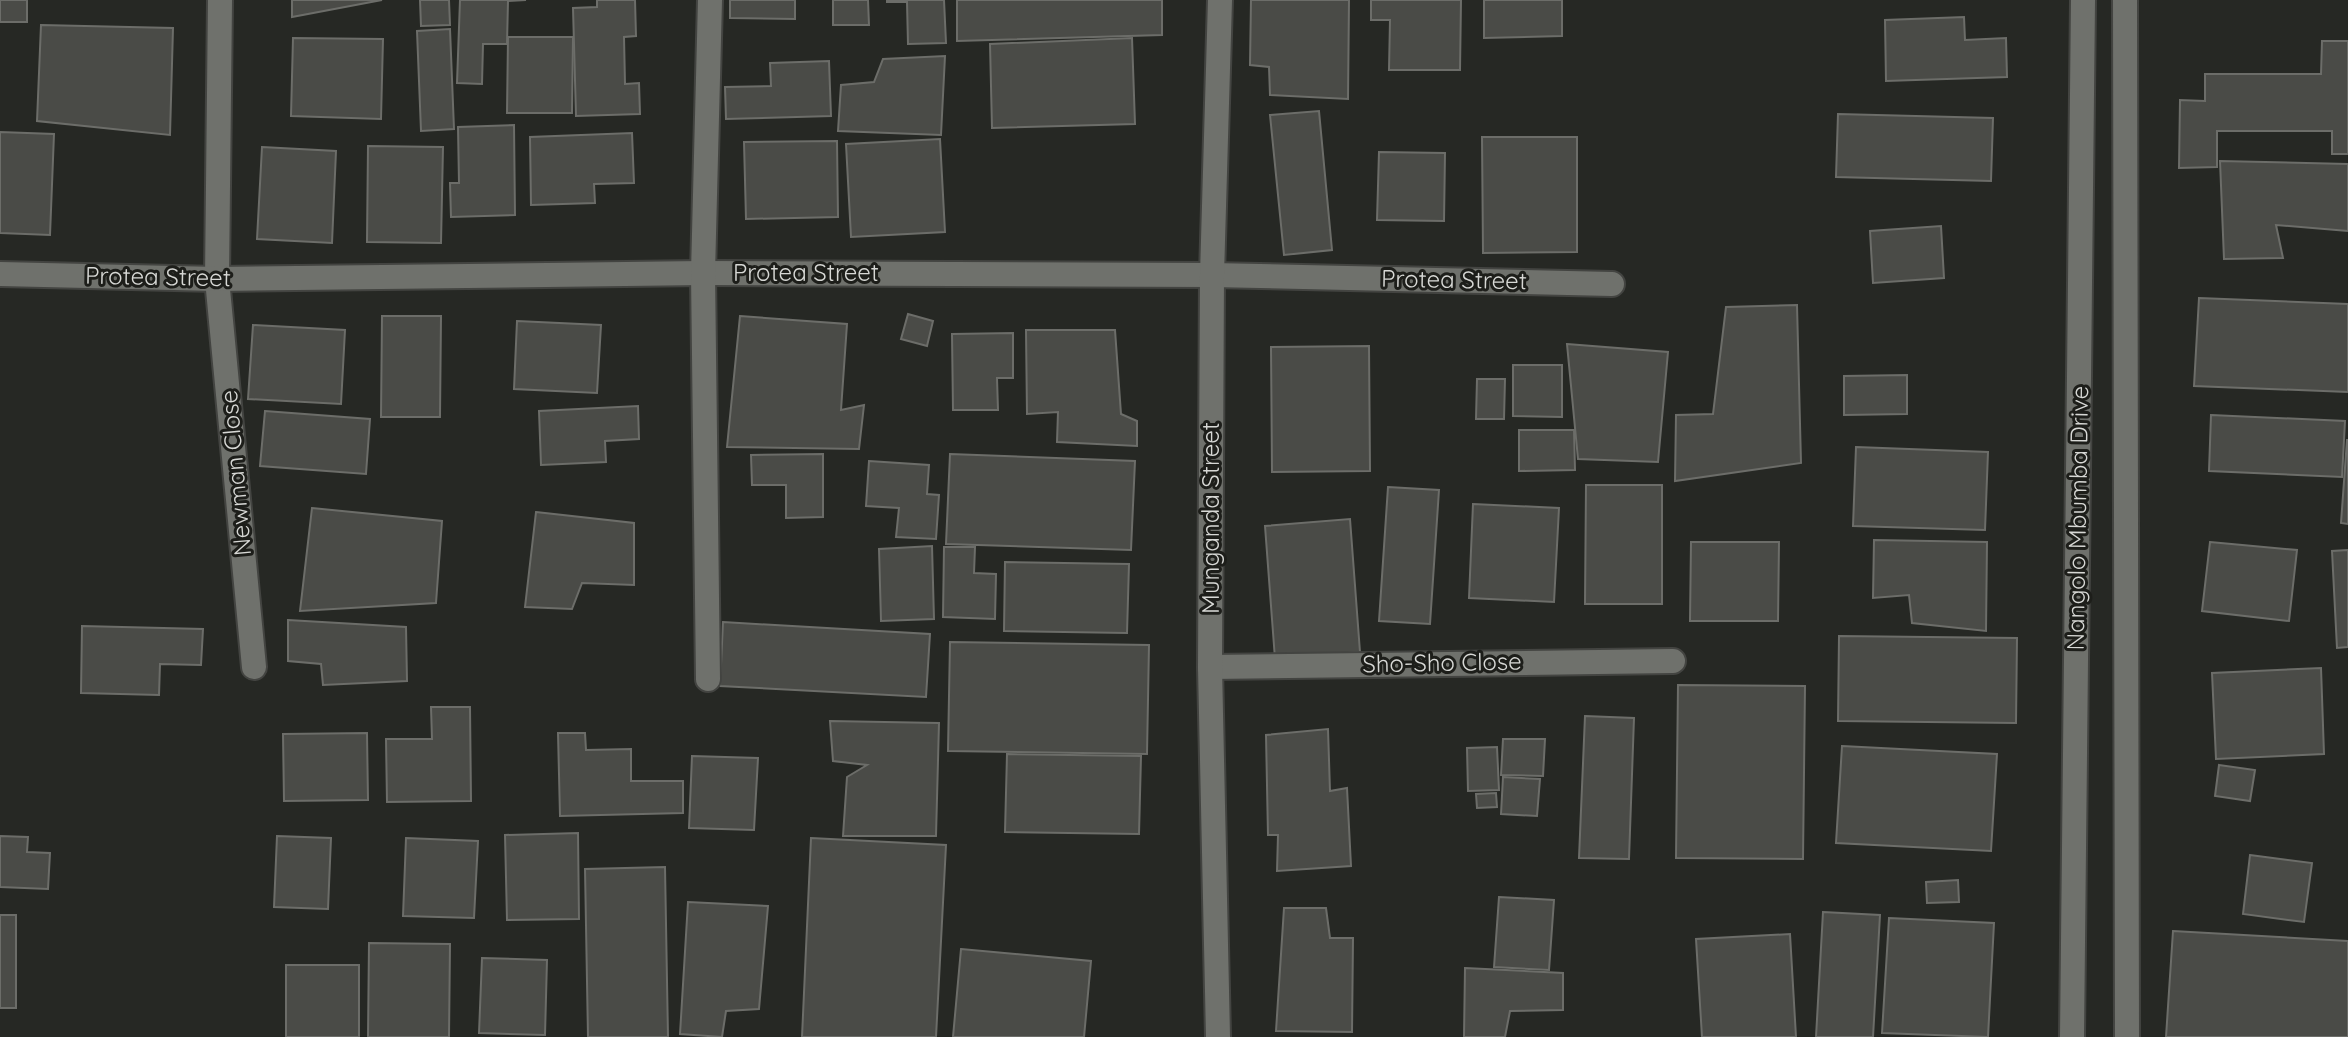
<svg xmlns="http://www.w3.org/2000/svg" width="2348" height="1037" font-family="Quicksand,sans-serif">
<rect width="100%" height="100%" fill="#262824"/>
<g fill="#4a4b47" stroke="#6c6d69" stroke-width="2">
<rect x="0" y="0" width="27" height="22"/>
<polygon points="292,0 382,0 292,17"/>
<polygon points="420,0 449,0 450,25 421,26"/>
<polygon points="460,0 526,0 508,1 507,44 483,44 482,84 457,83"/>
<polygon points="597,0 635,0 636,36 624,37 625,84 639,83 640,114 576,116 573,8 597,7"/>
<polygon points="730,0 795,0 795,19 730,18"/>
<polygon points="833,0 868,0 869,25 833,25"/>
<polygon points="887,0 944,0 946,43 908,44 907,2 887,2"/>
<polygon points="957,0 1162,0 1162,35 957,41"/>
<polygon points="1251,0 1349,0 1348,99 1270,95 1269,67 1250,65"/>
<polygon points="1371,0 1461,0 1460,70 1389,70 1390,20 1371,20"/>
<polygon points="1484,0 1562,0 1562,36 1484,38"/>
<polygon points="1964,17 1965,40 2006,38 2007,77 1886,81 1885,20"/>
<polygon points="41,25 173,28 170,135 37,121"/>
<polygon points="450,29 454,129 421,131 417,31"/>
<polygon points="508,37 573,37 572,113 507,113"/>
<polygon points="293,38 383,39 381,119 291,116"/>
<polygon points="1132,38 1135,124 992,128 990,44"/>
<polygon points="2322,41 2348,41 2348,154 2332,154 2332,131 2217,131 2217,167 2179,168 2180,100 2205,101 2205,74 2321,74"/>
<polygon points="945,56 941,135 838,131 841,85 874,82 883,59"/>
<polygon points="829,61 831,116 726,119 725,87 771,86 770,63"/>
<polygon points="1319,111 1332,250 1284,255 1270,115"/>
<polygon points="1838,114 1993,118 1991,181 1836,177"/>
<polygon points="514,125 515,215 451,217 450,183 459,183 458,127"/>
<polygon points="0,132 54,134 50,235 0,233"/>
<polygon points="632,133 634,183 594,184 595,203 531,205 530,137"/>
<polygon points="1482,137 1577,137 1577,252 1483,253"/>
<polygon points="940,139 945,232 851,237 846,144"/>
<polygon points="837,141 838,217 746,219 744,142"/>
<polygon points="368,146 443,147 441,243 367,242"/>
<polygon points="262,147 336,151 332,243 257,239"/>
<polygon points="1379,152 1445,153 1444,221 1377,220"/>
<polygon points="2220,161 2348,164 2348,231 2276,225 2283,258 2224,259"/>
<polygon points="1941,226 1944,278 1873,283 1870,231"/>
<polygon points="2199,298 2348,304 2348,392 2194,386"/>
<polygon points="1797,305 1801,463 1675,481 1676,415 1713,414 1726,307"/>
<polygon points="908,314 933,321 927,346 901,339"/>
<polygon points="382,316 441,316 440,417 381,417"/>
<polygon points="740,316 847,324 841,410 864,405 859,449 727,447"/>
<polygon points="517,321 601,325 597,393 514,389"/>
<polygon points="253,325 345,330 341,404 248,399"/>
<polygon points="1026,330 1115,330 1121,414 1137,421 1137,446 1057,442 1058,412 1027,414"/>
<polygon points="1013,333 1013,378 997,378 998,410 953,410 952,334"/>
<polygon points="1567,344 1668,352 1658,462 1578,459"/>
<polygon points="1369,346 1370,471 1272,472 1271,347"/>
<polygon points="1513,365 1562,365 1562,417 1513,416"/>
<polygon points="1907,375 1907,414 1844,415 1844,376"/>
<polygon points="1477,379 1505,379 1504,419 1476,419"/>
<polygon points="638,406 639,439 605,441 606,462 541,465 539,411"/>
<polygon points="265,411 370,419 366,474 260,466"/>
<polygon points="2211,415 2345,421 2342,477 2209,471"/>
<polygon points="1519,430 1574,430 1575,470 1519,471"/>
<polygon points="2347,440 2348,440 2348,524 2341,523"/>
<polygon points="1856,447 1988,452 1985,530 1853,526"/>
<polygon points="823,454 823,517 786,518 786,485 752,485 751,455"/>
<polygon points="950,454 1135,461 1131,550 946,544"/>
<polygon points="869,461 929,465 927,494 939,495 936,539 896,537 899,508 866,506"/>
<polygon points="1586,485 1662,485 1662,604 1585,604"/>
<polygon points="1388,487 1439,490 1430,624 1379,621"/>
<polygon points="1473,504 1559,508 1554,602 1469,598"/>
<polygon points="312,508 442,521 436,603 300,611"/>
<polygon points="536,512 634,523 634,585 582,583 572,609 525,607"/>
<polygon points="1350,519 1360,652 1275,659 1265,526"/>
<polygon points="1874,540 1987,542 1986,631 1912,623 1909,595 1873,598"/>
<polygon points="1691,542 1779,542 1778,621 1690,621"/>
<polygon points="2210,542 2297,550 2289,621 2202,611"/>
<polygon points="932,546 934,619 881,621 879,549"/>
<polygon points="944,547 975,547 974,573 996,574 995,619 943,617"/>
<polygon points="2348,550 2348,647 2337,648 2332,551"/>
<polygon points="1005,562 1129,564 1127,633 1004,631"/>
<polygon points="288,620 406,627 407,681 323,685 321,664 288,661"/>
<polygon points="723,622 930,634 926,697 720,686"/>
<polygon points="82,626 203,629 201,665 160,664 159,695 81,693"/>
<polygon points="1839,636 2017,638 2016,723 1838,721"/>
<polygon points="950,642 1149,645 1147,754 948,751"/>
<polygon points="2321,668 2324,754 2216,759 2212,673"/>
<polygon points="1678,685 1805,686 1803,859 1676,858"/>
<polygon points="431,707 470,707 471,801 387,802 386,739 432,739"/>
<polygon points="1585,716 1634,718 1629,859 1579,858"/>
<polygon points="830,721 939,723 936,836 843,836 847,777 867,765 833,761"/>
<polygon points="1328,729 1330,791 1347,788 1351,866 1277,871 1278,835 1268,835 1266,735"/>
<polygon points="367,733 368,800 284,801 283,734"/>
<polygon points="558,733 585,733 586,750 631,749 631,781 683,781 683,813 560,816"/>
<polygon points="1503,739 1545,739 1543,776 1501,775"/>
<polygon points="1842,746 1997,754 1991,851 1836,843"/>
<polygon points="1497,747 1499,790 1468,791 1467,748"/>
<polygon points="1007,754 1141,756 1139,834 1005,832"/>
<polygon points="692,756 758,758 754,830 689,828"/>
<polygon points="2219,765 2255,770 2250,801 2215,796"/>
<polygon points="1503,777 1540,779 1537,816 1501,814"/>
<polygon points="1496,793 1497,807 1477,808 1476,794"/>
<polygon points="578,833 579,919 507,920 505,835"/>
<polygon points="0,836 28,837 27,852 50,853 48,889 0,887"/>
<polygon points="277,836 331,838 328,909 274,907"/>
<polygon points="406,838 478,841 474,918 403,916"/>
<polygon points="811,838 946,845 936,1037 802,1037"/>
<polygon points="2250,855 2312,863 2304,922 2243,914"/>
<polygon points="665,867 668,1037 588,1037 585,869"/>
<polygon points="1958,880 1959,902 1927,903 1926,882"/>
<polygon points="1499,897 1554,900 1549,970 1494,967"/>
<polygon points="688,902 768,906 759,1009 726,1011 722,1037 680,1034"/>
<polygon points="1284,908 1326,908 1330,938 1353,938 1352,1032 1276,1031"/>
<polygon points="1823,912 1880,915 1873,1037 1816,1037"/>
<rect x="0" y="915" width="16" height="93"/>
<polygon points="1889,918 1994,923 1988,1037 1882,1033"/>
<polygon points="2173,931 2348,941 2348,1037 2166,1037"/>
<polygon points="1790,934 1796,1037 1702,1037 1696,939"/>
<polygon points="369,943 450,944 449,1037 368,1037"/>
<polygon points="961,949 1091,961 1084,1037 953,1037"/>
<polygon points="482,958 547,960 545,1035 479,1033"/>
<rect x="286" y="965" width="73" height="72"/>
<polygon points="1465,968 1563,973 1563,1010 1510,1011 1505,1037 1464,1037"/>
</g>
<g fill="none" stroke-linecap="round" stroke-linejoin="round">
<g stroke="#434441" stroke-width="28">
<g id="street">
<polyline points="220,0 217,279 254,667"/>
<polyline points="0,274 217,279 703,273 1212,275 1612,284"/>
<polyline points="1210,667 1673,661"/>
<polyline points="708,679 703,273 710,0"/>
<polyline points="1218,1037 1210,667 1212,275 1220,0"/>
</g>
</g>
<g stroke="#434441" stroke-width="28">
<g id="secondary">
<polyline points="2125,0 2127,1037"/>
<polyline points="2072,1037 2083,0"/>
</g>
</g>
<use href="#street" stroke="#6f716c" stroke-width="24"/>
<use href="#secondary" stroke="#6f716c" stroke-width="24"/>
</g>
<g text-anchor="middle" stroke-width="6" stroke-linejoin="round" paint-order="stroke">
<g font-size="24" fill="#d7d8d5" stroke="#1d1e1a">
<text x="806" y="281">Protea Street</text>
<text transform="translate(158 277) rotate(1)" y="8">Protea Street</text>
<text transform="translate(1454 280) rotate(1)" y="8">Protea Street</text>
<text transform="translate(236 473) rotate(-95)" y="8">Newman Close</text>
<text transform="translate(1211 518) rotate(-90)" y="8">Munganda Street</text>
<text transform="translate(2078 518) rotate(-89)" y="8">Nangolo Mbumba Drive</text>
<text transform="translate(1442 663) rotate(-1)" y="8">Sho-Sho Close</text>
</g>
</g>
</svg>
